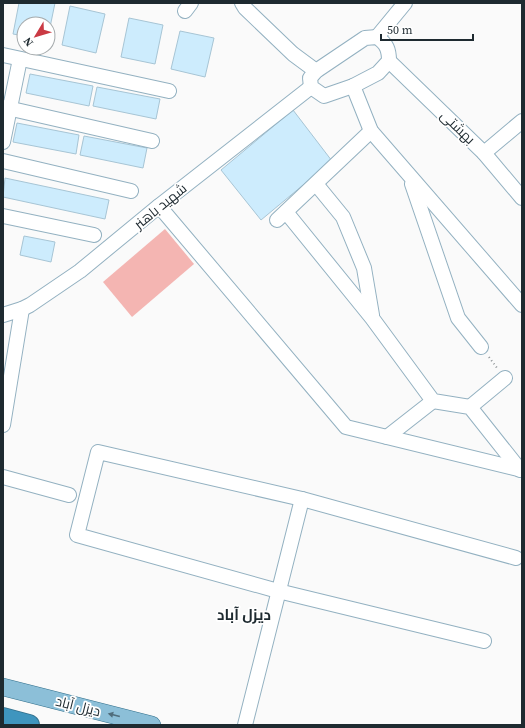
<svg xmlns="http://www.w3.org/2000/svg" width="525" height="728" font-family="'Source Serif 4',Cairo,serif">
<rect width="100%" height="100%" fill="#fafafa"/>
<polygon fill="#f4b5b2" points="165,229 194,264 132,317 103,282"/>
<g fill="#cdecfd" stroke="#a7c5d5">
<polygon points="19,3 55,3 48,37 48,24 24,24 24,36 13,34"/>
<polygon points="70,6 105,14 96,53 62,45"/>
<polygon points="129,18 163,25 155,64 121,57"/>
<polygon points="180,31 214,38 205,77 171,69"/>
<polygon points="30,74 93,86 89,106 26,93"/>
<polygon points="97,87 160,99 156,119 93,106"/>
<polygon points="293,110 332,161 261,220 221,170"/>
<polygon points="17,123 79,135 76,154 13,142"/>
<polygon points="84,136 147,148 143,168 80,155"/>
<polygon points="5,178 109,200 105,219 3,197"/>
<polygon points="24,236 55,242 51,262 20,255"/>
</g>
<g fill="none" stroke-linecap="round" stroke-linejoin="round">
<g stroke="#93b1c1" stroke-width="16">
<g id="minor">
<polyline points="242,3 245,8 293,54 316,71"/>
<polyline points="185,11 191,3"/>
<path d="M377,37C387,44 389,50 389,61L378,73L353,86L324,96L311,87L310,78L316,71L365,38Z"/>
<polyline points="377,37 405,3"/>
<polyline points="3,55 169,91"/>
<polyline points="389,61 484,153 522,198"/>
<polyline points="353,86 371,131 522,305"/>
<polyline points="3,107 152,141"/>
<polyline points="3,142 20,59"/>
<polyline points="484,153 522,121"/>
<polyline points="3,161 131,191"/>
<polyline points="316,184 343,217 364,268 372,315"/>
<polyline points="412,184 458,318 481,347"/>
<polyline points="159,206 346,427 522,470"/>
<polyline points="286,212 372,318 433,401 470,407 520,470"/>
<polyline points="3,216 94,235"/>
<polyline points="277,220 371,131"/>
<polyline points="3,315 22,309 30,305 80,271 159,206 311,87"/>
<polyline points="470,407 505,378"/>
<polyline points="3,425 22,309"/>
<polyline points="387,437 433,401"/>
<polyline points="3,477 69,495"/>
<polyline points="484,641 278,591 77,535 98,452 302,499 516,558"/>
<polyline points="245,725 302,499"/>
</g>
</g>
<g stroke="#33708c" stroke-width="18">
<polyline id="major" points="3,687 152,725"/>
</g>
<g stroke="#33708c" stroke-width="22">
<polyline id="highway" points="3,718 29,725"/>
</g>
<polyline stroke="#8e9497" stroke-width="2" stroke-dasharray="1 3" stroke-linecap="butt" points="489,357 497,368"/>
<use href="#minor" stroke="#fff" stroke-width="14"/>
<use href="#major" stroke="#8cbfd8" stroke-width="17"/>
<use href="#highway" stroke="#3f95be" stroke-width="20"/>
</g>
<defs><path id="oneway-solid" d="M-6-.8H1V-3.2L6.5 0L1 3.2V.8H-6Z"/></defs>
<use fill="#506d7c" href="#oneway-solid" transform="translate(114 715) rotate(-166)"/>
<g text-anchor="middle" stroke-width="3.5" stroke-linejoin="round" paint-order="stroke">
<g font-size="14" fill="#1e2a30" stroke="#fff">
<text transform="translate(458 127) rotate(44)" y="5">بهشتی</text>
<text transform="translate(160 206) rotate(-39)" y="5">شهید باهنر</text>
<text transform="translate(78 706) rotate(14)" y="5">دیزل آباد</text>
</g>
<g font-size="15" font-weight="bold" fill="#1e2a30" stroke="#fff">
<text x="244" y="620">دیزل آباد</text>
</g>
</g>
<rect width="525" height="728" fill="none" stroke="#1e2a30" stroke-width="8"/>
<g transform="translate(36 36) rotate(232)"><circle r="19" fill="#ffffff" stroke="#a5aaac"/>
<path d="M0-3L7 15L0 10L-7 15Z" fill="#ca3a44"/>
<text y="-6" font-size="11" font-weight="bold" text-anchor="middle" fill="#1e2a30">N</text>
</g>
<path d="M381 34v6h92v-6" fill="none" stroke="#1e2a30" stroke-width="2"/>
<text x="387" y="34" font-size="12" fill="#1e2a30" stroke="#ffffff" stroke-width="3" paint-order="stroke">50 m</text>
</svg>
